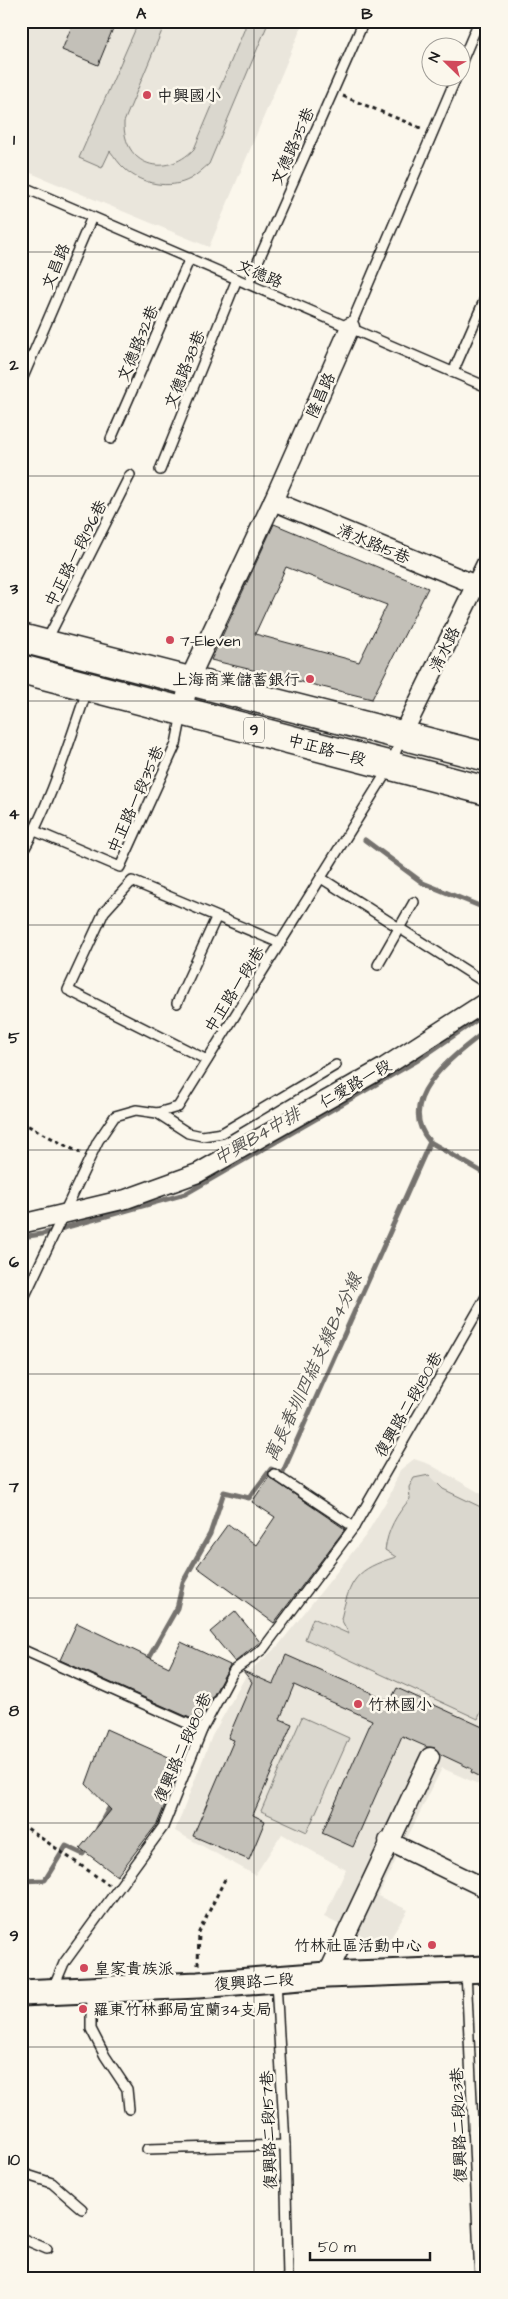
<svg xmlns="http://www.w3.org/2000/svg" width="508" height="2299" font-family="'Architects Daughter','LXGW WenKai TC',sans-serif">
<rect width="100%" height="100%" fill="#fbf7ec"/>
<filter id="ink" filterUnits="userSpaceOnUse"><feTurbulence type="fractalNoise" baseFrequency=".02" numOctaves="2"/><feDisplacementMap in="SourceGraphic" scale="10" xChannelSelector="R" yChannelSelector="G"/><feConvolveMatrix kernelMatrix="1 2 1 2 8 2 1 2 1" color-interpolation-filters="sRGB"/></filter>
<g filter="url(#ink)">
<g fill="#eae6dc">
<polygon points="21,21 304,21 209,247 21,169"/>
<polygon points="414,1459 429,1464 487,1497 487,1788 442,1768 378,1896 408,1910 385,1947 324,1917 346,1870 282,1834 255,1875 175,1831 212,1736 248,1672 278,1646 366,1535 390,1495 400,1470"/>
</g>
<g fill="#dad7ce" stroke="#7b7a75">
<path d="M139,21H166L124,122C123,166 165,179 194,149L245,28L244,21H269L209,164C203,169 197,175 190,179C170,190 141,184 125,169C119,164 115,157 110,151L102,168L79,158Z"/>
<path d="M429,1475L443,1489L487,1510V1691L481,1694L487,1697L478,1719L305,1639L313,1618L349,1634L341,1619C350,1579 356,1569 396,1557L385,1550C388,1529 396,1515 410,1499L409,1487L414,1478Z"/>
<polygon points="302,1717 349,1738 307,1832 261,1811"/>
</g>
<g fill="none" stroke-linecap="round" stroke-linejoin="round">
<g stroke="#74726e" stroke-width="5">
<polyline points="365,840 423,883 487,909"/>
<path d="M487,1030C456,1054 392,1099 430,1142L487,1175"/>
<polyline points="21,1237 42,1234 185,1194 418,1060 487,1013"/>
<polyline points="147,1661 177,1608 183,1582 210,1534 224,1492 249,1498 271,1469 282,1474 430,1142"/>
<polyline points="192,1745 206,1709"/>
<polyline points="98,1828 112,1803"/>
<polyline points="21,1881 45,1880 66,1846 83,1854 87,1846"/>
</g>
</g>
<g fill="#c3c0b8" stroke="#1c1c1c" fill-rule="evenodd">
<polygon points="74,21 116,21 98,65 62,50"/>
<path d="M274,524L428,588L372,699L211,660ZM286,567L387,605L359,662L255,634Z"/>
<polygon points="269,1477 345,1529 274,1623 197,1567 228,1524 256,1545 275,1517 252,1502"/>
<polygon points="235,1611 260,1642 235,1662 210,1632"/>
<polygon points="77,1623 169,1667 181,1642 230,1665 199,1722 60,1660"/>
<polygon points="286,1655 390,1701 397,1688 487,1729 487,1780 471,1772 472,1769 440,1754 435,1748 427,1747 402,1736 353,1847 322,1833 372,1720 294,1685 280,1719 292,1724 253,1815 265,1821 249,1860 193,1836 234,1740 228,1738 252,1682 243,1671 273,1684"/>
<polygon points="106,1729 182,1763 157,1824 117,1876 80,1848 111,1810 86,1784"/>
</g>
<g fill="none" stroke-linecap="round" stroke-linejoin="round">
<g stroke="#1c1c1c" stroke-width="12">
<g id="lane">
<polyline points="460,66 479,21"/>
<polyline points="21,186 487,387"/>
<polyline points="21,199 26,188"/>
<polyline points="248,284 364,21"/>
<polyline points="350,327 456,78"/>
<polyline points="453,372 487,294"/>
<polyline points="21,382 92,217"/>
<polyline points="111,439 190,258"/>
<polyline points="160,470 237,279"/>
<polyline points="47,640 130,475"/>
<polyline points="35,831 120,867 176,744 182,714"/>
<path d="M21,855C51,803 68,745 88,688"/>
<polyline points="321,878 487,984"/>
<polyline points="378,965 414,902"/>
<polyline points="177,1003 216,918"/>
<polyline points="207,1060 68,990 104,912 132,881 280,943"/>
<polyline points="157,1113 188,1133 202,1136 222,1133 336,1065"/>
<polyline points="21,1304 98,1141 115,1116 136,1110 157,1113 178,1107 391,765 401,738"/>
<polyline points="274,1474 354,1527"/>
<polyline points="21,1649 202,1730"/>
<polyline points="466,1971 480,2278"/>
<polyline points="276,1981 285,2145 288,2278"/>
<polyline points="53,1989 64,1963 163,1827 202,1730 234,1670 263,1649 354,1527 487,1295"/>
<polyline points="91,1992 91,2029 105,2056 127,2089 129,2109"/>
<polyline points="473,2131 487,2130"/>
<polyline points="147,2149 285,2145"/>
<polyline points="21,2173 52,2183 82,2209"/>
<polyline points="21,2238 47,2249"/>
</g>
</g>
<g stroke="#1c1c1c" stroke-width="21">
<g id="street">
<polyline points="273,501 476,585"/>
<polyline points="183,711 189,680 273,501 350,327"/>
<polyline points="402,735 487,562"/>
<polyline points="21,1224 126,1199 198,1173 383,1068 487,1001"/>
<polyline points="388,1841 487,1889"/>
<polyline points="327,1975 430,1757"/>
</g>
</g>
<g stroke="#1c1c1c" stroke-width="29">
<polyline id="secondary" points="21,1993 198,1985 327,1975 487,1969"/>
</g>
<g stroke="#1c1c1c" stroke-width="31">
<g id="primary">
<polyline points="21,638 487,757"/>
<polyline points="21,669 487,791"/>
</g>
</g>
<g stroke="#1c1c1c" stroke-width="3" stroke-dasharray="4 4" stroke-linecap="butt">
<polyline points="343,96 423,129"/>
<polyline points="21,1122 80,1153"/>
<polyline points="21,1824 109,1885"/>
<polyline points="198,1965 199,1932 226,1877"/>
</g>
<use href="#lane" stroke="#fbf7ec" stroke-width="9"/>
<use href="#street" stroke="#fbf7ec" stroke-width="18"/>
<use href="#secondary" stroke="#fbf7ec" stroke-width="25"/>
<use href="#primary" stroke="#fbf7ec" stroke-width="28"/>
</g>
</g>
<path fill="none" stroke="#1c1c1c" stroke-width="1" stroke-opacity="0.55" d="M254,21V2278M21,252H487M21,476H487M21,701H487M21,925H487M21,1150H487M21,1374H487M21,1598H487M21,1823H487M21,2047H487"/>
<g fill="#d1495b" stroke="#fbf7ec" stroke-width="2">
<circle cx="147" cy="95" r="5"/>
<circle cx="170" cy="640" r="5"/>
<circle cx="310" cy="679" r="5"/>
<circle cx="358" cy="1704" r="5"/>
<circle cx="432" cy="1945" r="5"/>
<circle cx="84" cy="1968" r="5"/>
<circle cx="83" cy="2009" r="5"/>
</g>
<g text-anchor="middle" stroke-width="5" stroke-linejoin="round" paint-order="stroke">
<rect fill="#fbf7ec" stroke="#5f5e5a" stroke-width="1" x="244" y="717.5" width="20" height="25" rx="4"/>
<g font-size="15" font-weight="bold" fill="#1c1c1c">
<text x="254" y="735">9</text>
</g>
<g font-size="16" fill="#1c1c1c" stroke="#fbf7ec" text-anchor="start">
<text x="157" y="101">中興國小</text>
<text x="180" y="646">7-Eleven</text>
<text x="300" y="685" text-anchor="end">上海商業儲蓄銀行</text>
<text x="368" y="1710">竹林國小</text>
<text x="422" y="1951" text-anchor="end">竹林社區活動中心</text>
<text x="94" y="1974">皇家貴族派</text>
<text x="93" y="2015">羅東竹林郵局宜蘭34支局</text>
</g>
<g font-size="16" fill="#1c1c1c" stroke="#fbf7ec">
<text transform="translate(292 146) rotate(-66)" y="6">文德路35巷</text>
<text transform="translate(55 266) rotate(-67)" y="6">文昌路</text>
<text transform="translate(260 273) rotate(23)" y="6">文德路</text>
<text transform="translate(137 343) rotate(-67)" y="6">文德路32巷</text>
<text transform="translate(184 369) rotate(-68)" y="6">文德路38巷</text>
<text transform="translate(320 395) rotate(-66)" y="6">隆昌路</text>
<text transform="translate(374 543) rotate(23)" y="6">清水路15巷</text>
<text transform="translate(75 553) rotate(-63)" y="6">中正路一段196巷</text>
<text transform="translate(444 649) rotate(-64)" y="6">清水路</text>
<text transform="translate(327 749) rotate(15)" y="6">中正路一段</text>
<text transform="translate(135 799) rotate(-66)" y="6">中正路一段35巷</text>
<text transform="translate(234 989) rotate(-58)" y="6">中正路一段1巷</text>
<text transform="translate(355 1083) rotate(-30)" y="6">仁愛路一段</text>
<text transform="translate(408 1404) rotate(-60)" y="6">復興路二段180巷</text>
<text transform="translate(182 1747) rotate(-66)" y="6">復興路二段180巷</text>
<text transform="translate(254 1981) rotate(-4)" y="6">復興路二段</text>
<text transform="translate(458 2125) rotate(-92)" y="6">復興路二段123巷</text>
<text transform="translate(268 2130) rotate(-92)" y="6">復興路二段157巷</text>
</g>
<g font-size="18" font-style="italic" fill="#575653" stroke="#fbf7ec">
<text transform="translate(257 1136) rotate(-30)" y="6">中興B4中排</text>
<text transform="translate(313 1367) rotate(-65)" y="6">萬長春圳四結支線B4分線</text>
</g>
</g>
<rect width="508" height="2299" fill="none" stroke="#fbf7ec" stroke-width="55"/>
<g transform="translate(446 62) rotate(293)"><circle r="24" fill="#fbf7ec" stroke="#a29f99"/>
<path d="M0-4L9 19L0 12L-9 19Z" fill="#d1495b"/>
<text y="-8" font-size="14" font-weight="bold" text-anchor="middle" fill="#1c1c1c">N</text>
</g>
<path d="M310 2252v8h120v-8" fill="none" stroke="#1c1c1c" stroke-width="2.5"/>
<text x="318" y="2252" font-size="15" fill="#1c1c1c" stroke="#fbf7ec" stroke-width="4" paint-order="stroke">50 m</text>
<rect x="28" y="28" width="452" height="2244" fill="none" stroke="#1c1c1c" stroke-width="2"/>
<g font-size="16" text-anchor="middle" font-weight="bold" fill="#1c1c1c">
<text x="141" y="19">A</text>
<text x="367" y="19">B</text>
<text x="14" y="145">1</text>
<text x="14" y="370">2</text>
<text x="14" y="594">3</text>
<text x="14" y="819">4</text>
<text x="14" y="1043">5</text>
<text x="14" y="1267">6</text>
<text x="14" y="1492">7</text>
<text x="14" y="1716">8</text>
<text x="14" y="1941">9</text>
<text x="14" y="2165">10</text>
</g>
</svg>
